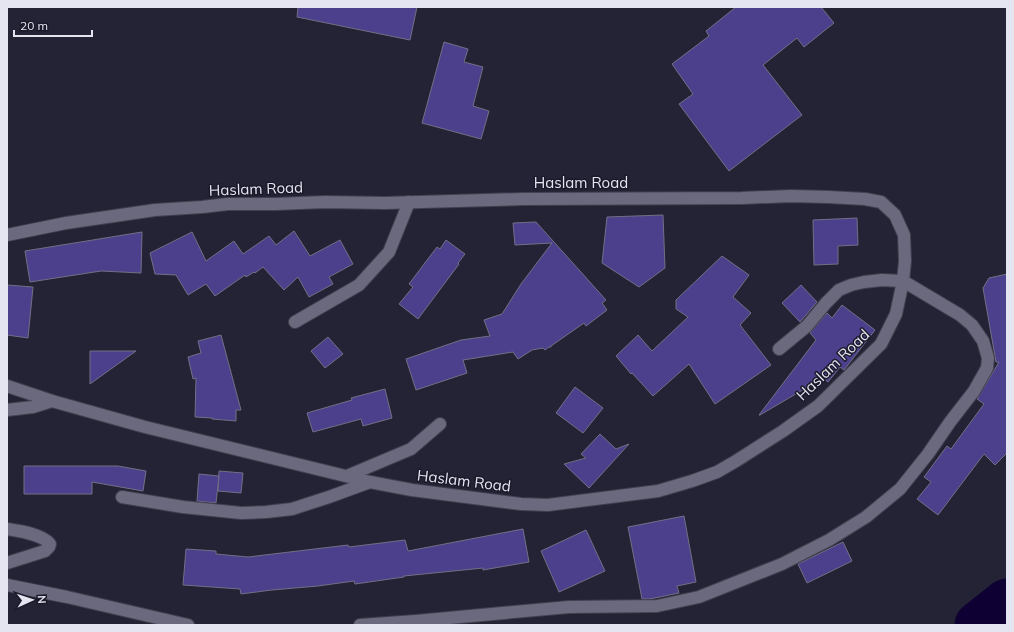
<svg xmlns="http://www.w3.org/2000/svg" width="1014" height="632" font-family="Mulish,sans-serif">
<rect width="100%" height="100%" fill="#242335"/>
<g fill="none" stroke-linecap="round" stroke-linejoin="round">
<polyline stroke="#0e0032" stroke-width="47" points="978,625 1007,602"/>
</g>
<g fill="#4c408c" stroke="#707085">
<polygon points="298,7 417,7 410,40 297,17"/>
<polygon points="736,7 821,7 834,23 804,47 797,38 763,65 802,115 729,171 679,104 693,94 672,64 709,36 706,31"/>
<polygon points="444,42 468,49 464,62 483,67 473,106 489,111 481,139 422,123"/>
<polygon points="663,215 665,268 639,287 602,263 607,217"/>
<polygon points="857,218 858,245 838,246 838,264 814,265 813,220"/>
<polygon points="536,222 606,300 602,303 607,310 586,326 584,323 551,346 551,347 549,347 545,350 543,348 532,350 518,359 513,352 463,360 467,373 416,390 406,359 461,340 490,336 484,320 502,314 521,284 552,243 515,245 513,223"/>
<polygon points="294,231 310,256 340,240 353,264 329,277 333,284 309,297 298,277 284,290 263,267 255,273 254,272 246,277 245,275 215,296 206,284 188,295 176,275 155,274 150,253 192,232 206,261 234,241 243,254 269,236 276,245"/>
<polygon points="142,232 141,273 101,271 30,282 25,251"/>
<polygon points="446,240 465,254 458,263 459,264 418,319 399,304 413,287 409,284 437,247 440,249"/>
<polygon points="722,256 749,275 733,297 751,313 740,325 771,365 715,404 689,364 653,396 632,373 631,374 616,356 638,335 652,351 688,317 676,309 676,300"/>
<polygon points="1007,274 1007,453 995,465 984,454 938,515 917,499 931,482 924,477 947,446 951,449 984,404 977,399 999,362 996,362 983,288 989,278"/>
<polygon points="7,285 33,287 28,338 7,335"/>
<polygon points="801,285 817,302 800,322 782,303"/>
<polygon points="842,305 875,330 844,370 840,367 828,382 823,378 760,415 759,415 816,340 810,333 827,313 832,318"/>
<polygon points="221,335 241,410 236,410 236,421 212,419 212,418 195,417 196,378 193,379 188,357 201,353 198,341"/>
<polygon points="328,337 343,354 325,368 311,351"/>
<polygon points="90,351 136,351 90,384"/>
<polygon points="575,387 603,408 583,433 556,413"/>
<polygon points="385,389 392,418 363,426 361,419 313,432 307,413 352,400 351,398"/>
<polygon points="600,434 616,449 629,444 589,488 564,464 586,458 581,454"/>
<polygon points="24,466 118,466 146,471 143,491 92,482 92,494 24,494"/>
<polygon points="219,471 243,473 241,493 218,491"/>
<polygon points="199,474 219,476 216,503 197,501"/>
<polygon points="684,516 696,582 677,586 679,593 650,599 642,599 628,527"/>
<polygon points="523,529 529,562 483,570 483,568 404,576 404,577 355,584 354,581 318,586 272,590 241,594 240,589 183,585 186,549 216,551 216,554 248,557 348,545 349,547 405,540 408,551"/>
<polygon points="586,530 605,571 559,592 541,551"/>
<polygon points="843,542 852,561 807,583 798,564"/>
</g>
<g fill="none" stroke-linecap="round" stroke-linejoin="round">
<g stroke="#42404f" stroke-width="14">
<g id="minor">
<polyline points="7,235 66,223 155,210 202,207 228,204 276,204 325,202 385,203 523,199 742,198 791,196 828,197 865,199 881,202 895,215 904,235 905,261 903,281 896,314 881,344 818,406 783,431 736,461 717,472 692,481 658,491 548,505 521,504 412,490 370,482 145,427 52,401 7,386"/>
<polyline points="295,322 359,285 389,252 409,202"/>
<polyline points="7,410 33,407 52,401"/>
<polyline points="347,476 411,449 440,424"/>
<polyline points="122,497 183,507 241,513 266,512 292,509 329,497 370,482"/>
<path d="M7,529C20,531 42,534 50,544L49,547L45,551L7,563"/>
<polyline points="7,585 67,597 188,625"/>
<polyline points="360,625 416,621 569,607 657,606 699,597 782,564 829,540 866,517 900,489 928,454 950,422 974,391 987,368 988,358 983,341 972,325 960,315 903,281 882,280 864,282 851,285 839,290 826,303 807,326 779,349"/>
</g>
</g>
<use href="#minor" stroke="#6a697e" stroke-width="12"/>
</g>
<g text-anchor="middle" stroke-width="3" stroke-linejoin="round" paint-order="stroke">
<g font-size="15" fill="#e5e5f1" stroke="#1b1a2b">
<text x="581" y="188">Haslam Road</text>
<text transform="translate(256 189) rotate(-2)" y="5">Haslam Road</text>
<text transform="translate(833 365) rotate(-44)" y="5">Haslam Road</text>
<text transform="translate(464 481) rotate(7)" y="5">Haslam Road</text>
</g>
</g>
<rect width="1014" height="632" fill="none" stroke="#e5e5f1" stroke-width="16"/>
<g transform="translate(32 600) rotate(87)" stroke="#1b1a2b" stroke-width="3" paint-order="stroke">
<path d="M0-3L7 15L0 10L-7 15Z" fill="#e5e5f1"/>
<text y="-6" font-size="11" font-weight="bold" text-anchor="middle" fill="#e5e5f1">N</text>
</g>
<path d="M14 30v6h78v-6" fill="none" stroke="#e5e5f1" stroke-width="2"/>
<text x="20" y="30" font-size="12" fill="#e5e5f1" stroke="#1b1a2b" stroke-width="3" paint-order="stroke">20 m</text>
</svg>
